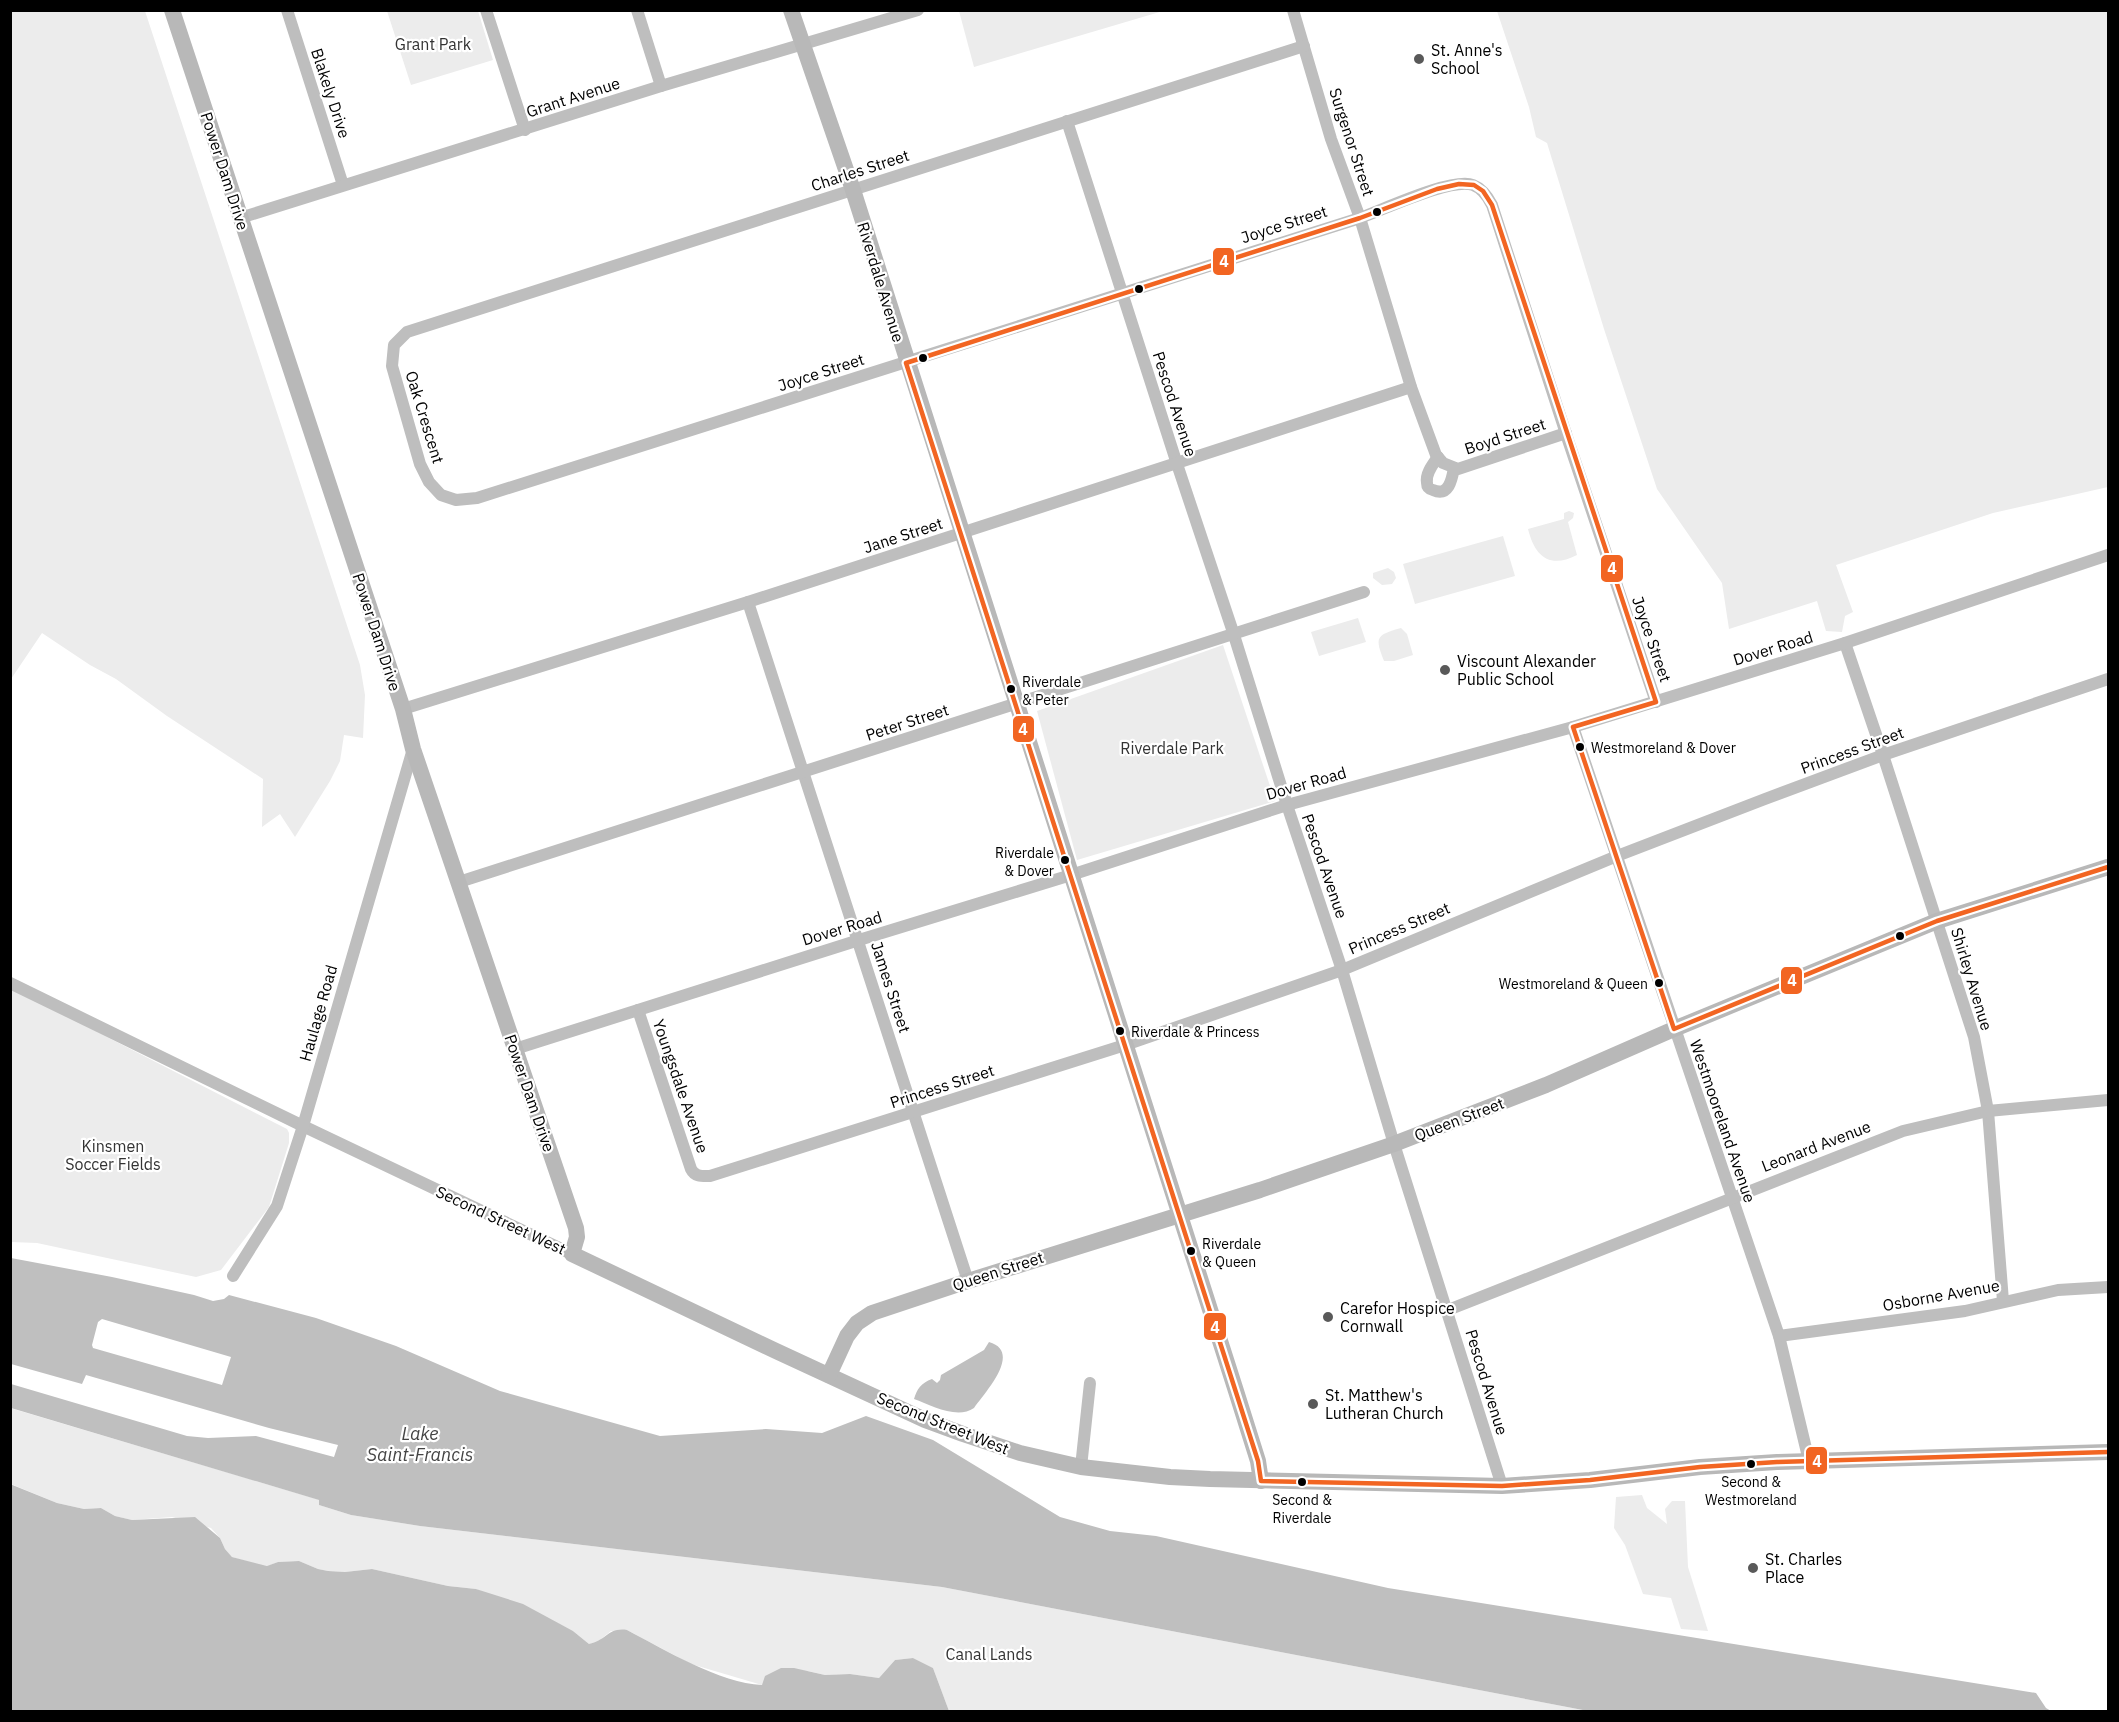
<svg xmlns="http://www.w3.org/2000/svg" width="2119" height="1722" font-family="'IBM Plex Sans',sans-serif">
<rect width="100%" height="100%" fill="#fff"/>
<g fill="#ececec">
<polygon points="11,10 145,11 360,665 365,695 363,738 344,735 340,761 330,781 295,837 280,814 262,827 263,779 167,716 116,679 90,665 42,633 11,679"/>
<polygon points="387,11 478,11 493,60 411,85"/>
<polygon points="959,11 959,10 1163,11 974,67"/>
<polygon points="1497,11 2108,11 2108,487 1993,513 1836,565 1853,612 1845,616 1842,632 1826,631 1817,601 1729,629 1722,583 1657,489 1604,329 1547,143 1536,137 1529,107"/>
<path d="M1569,511L1574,513L1573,518L1568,522L1577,555C1550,569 1535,557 1528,529L1564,519V513Z"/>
<polygon points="1503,536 1515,576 1415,604 1403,564"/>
<polygon points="1388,568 1394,572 1396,578 1392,584 1382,585 1373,578 1373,573"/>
<polygon points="1358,618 1366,642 1319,656 1311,632"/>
<path d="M1401,628L1407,634L1413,655L1394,661H1384C1375,638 1375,635 1401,628Z"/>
<polygon points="1223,645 1275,801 1077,860 1037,711"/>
<polygon points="11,988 287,1129 289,1133 289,1143 269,1207 221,1270 196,1277 37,1243 11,1242"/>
<polygon points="10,1408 320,1500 319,1505 351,1515 420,1526 942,1587 1588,1711 949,1711 933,1668 913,1658 895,1660 879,1678 850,1674 825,1675 808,1671 762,1685 691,1664 627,1630 611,1631 596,1643 589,1644 573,1631 559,1624 476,1589 448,1586 372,1569 345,1572 328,1571 318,1569 299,1561 278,1562 268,1566 259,1565 232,1557 225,1549 220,1538 211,1528 172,1517 132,1520 115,1516 101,1508 84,1509 57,1503 11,1484"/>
<polygon points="1642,1495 1647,1508 1667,1524 1665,1509 1672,1501 1685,1501 1688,1567 1708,1631 1681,1629 1671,1598 1643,1594 1625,1545 1614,1528 1616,1497"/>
</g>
<g fill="#bfbfbf" fill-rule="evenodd">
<path d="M11,1258L112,1277L194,1295L213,1301L224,1299L229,1295L316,1318L396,1346L500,1391L660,1436L766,1429L822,1433L866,1416L933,1440L1060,1517L1110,1531L1156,1536L1388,1588L2036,1693L2046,1708L2051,1711H1588L942,1587L420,1526L351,1515L319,1505V1500L11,1408V1384L187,1436L208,1438L256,1436L334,1457L338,1445L269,1428L86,1375L82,1384L11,1364ZM102,1319L231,1357L222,1385L93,1348L92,1345L98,1322Z"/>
<path d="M989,1342C1023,1352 985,1392 974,1408C957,1420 931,1405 914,1399C917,1389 921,1383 932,1379L937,1383L940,1380L941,1375L984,1350Z"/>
<path d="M10,1484L57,1503L84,1509L101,1508L115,1516L132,1520L195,1517L220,1538L225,1549L232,1557L267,1566L278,1562L299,1561L318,1569L328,1571L345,1572L372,1569L448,1586L476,1589L523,1604L573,1631L589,1644C606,1641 608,1627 627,1630C665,1650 720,1683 762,1685L765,1676L781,1668H794L825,1675L850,1674L879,1678L895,1660L913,1658L933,1668L949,1711H11Z"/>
</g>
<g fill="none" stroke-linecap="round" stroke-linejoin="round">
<g stroke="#bebebe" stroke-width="12">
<polyline points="287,10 343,185"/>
<polyline points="486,10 525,130"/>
<polyline points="637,10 661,86"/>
<polyline points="1293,10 1331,139 1360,218 1411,387 1436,455 1443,463 1458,469 1566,433"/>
<path d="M1304,46L407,332L394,345L392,366L420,464L429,482L441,495L456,500L477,498L1360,218C1383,210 1452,177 1473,185C1481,188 1488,197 1492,205L1568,440L1656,702"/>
<polyline points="1067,121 1177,464 1233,632 1287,805 1342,970 1394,1144 1502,1486"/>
<polyline points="240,218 661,86 918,10"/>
<path d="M1438,457C1433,464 1425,474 1427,483C1427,487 1429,489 1433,490C1449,497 1452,479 1454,468"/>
<polyline points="748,602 968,1281"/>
<polyline points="1845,643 1883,755 1974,1037 1988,1111 2003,1301"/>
<polyline points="403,709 748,602 1411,387"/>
<polyline points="1573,727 1779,1336 1809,1461"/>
<polyline points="459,882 1364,592"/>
<polyline points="10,983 303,1126 572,1254"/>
<path d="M638,1010L691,1169C695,1177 702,1176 710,1176L1125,1045L1342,970L1617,856L1765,799L1883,755L2108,679"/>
<polyline points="515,1049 859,940 1071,875 1287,805 1573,727 1845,643 2108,555"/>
<polyline points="233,1276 277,1206 303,1126 413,749"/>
<polyline points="1448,1310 1903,1131 1988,1111 2108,1100"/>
<polyline points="1779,1336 1965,1311 2058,1290 2108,1287"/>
<polyline points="1081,1467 1090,1383"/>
</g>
<g stroke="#b8b8b8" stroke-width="16">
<polyline points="172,10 403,709 413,749 576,1228 577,1237 572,1254 776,1351 925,1420 963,1434 1020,1453 1081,1467 1170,1477 1210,1479 1502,1486 1590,1480 1700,1467 1777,1462 2108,1452"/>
<polyline points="791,10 853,190 1236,1391 1258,1461 1261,1481"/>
<polyline points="829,1375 847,1336 857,1323 872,1313 968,1281 1260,1190 1394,1144 1546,1085 1674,1029 1937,921 2108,867"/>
</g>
<g stroke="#fff" stroke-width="9">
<polyline id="bus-1" points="2108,867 1937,921 1674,1029 1573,727 1656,702 1492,205 1483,191 1474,185 1459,184 1437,189 1360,218 906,363 1258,1461 1261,1481 1502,1486 1590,1480 1700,1467 1777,1462 2108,1452"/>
</g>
<use href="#bus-1" stroke="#f26522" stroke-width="4.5"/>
</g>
<g fill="#595959" stroke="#fff" stroke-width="2">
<circle cx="1419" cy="59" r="6"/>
<circle cx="1445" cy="670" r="6"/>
<circle cx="1328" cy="1317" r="6"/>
<circle cx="1313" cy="1404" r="6"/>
<circle cx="1753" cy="1568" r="6"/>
</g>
<g fill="#000" stroke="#fff" stroke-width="2">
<circle cx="1377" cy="212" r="5"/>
<circle cx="1139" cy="289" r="5"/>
<circle cx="923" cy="358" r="5"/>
<circle cx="1011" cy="689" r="5"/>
<circle cx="1580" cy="747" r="5"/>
<circle cx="1065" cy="860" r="5"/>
<circle cx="1900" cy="936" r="5"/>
<circle cx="1659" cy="983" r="5"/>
<circle cx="1120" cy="1031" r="5"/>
<circle cx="1191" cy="1251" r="5"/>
<circle cx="1751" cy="1464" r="5"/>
<circle cx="1302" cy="1482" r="5"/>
</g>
<g text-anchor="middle" stroke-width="4.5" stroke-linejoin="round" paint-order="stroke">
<g font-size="14" fill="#000" stroke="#fff" text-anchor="start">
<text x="1022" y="687">Riverdale<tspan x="1022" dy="18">&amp; Peter</tspan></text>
<text x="1591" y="753">Westmoreland &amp; Dover</text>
<text x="1054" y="858" text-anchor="end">Riverdale<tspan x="1054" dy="18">&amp; Dover</tspan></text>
<text x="1648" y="989" text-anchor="end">Westmoreland &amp; Queen</text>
<text x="1131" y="1037">Riverdale &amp; Princess</text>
<text x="1202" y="1249">Riverdale<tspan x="1202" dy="18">&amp; Queen</tspan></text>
<text x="1751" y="1487" text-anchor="middle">Second &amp;<tspan x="1751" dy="18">Westmoreland</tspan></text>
<text x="1302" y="1505" text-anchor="middle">Second &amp;<tspan x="1302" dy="18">Riverdale</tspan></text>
</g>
<g font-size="16" fill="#333" stroke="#fff">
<text x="433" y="50">Grant Park</text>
<text x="1172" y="754">Riverdale Park</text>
<text x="113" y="1152">Kinsmen<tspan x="113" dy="18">Soccer Fields</tspan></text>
<text x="989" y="1660">Canal Lands</text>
</g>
<g font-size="16" fill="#000" stroke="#fff" text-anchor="start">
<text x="1431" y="56">St. Anne's<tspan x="1431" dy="18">School</tspan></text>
<text x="1457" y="667">Viscount Alexander<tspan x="1457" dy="18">Public School</tspan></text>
<text x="1340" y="1314">Carefor Hospice<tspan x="1340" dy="18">Cornwall</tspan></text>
<text x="1325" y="1401">St. Matthew's<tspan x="1325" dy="18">Lutheran Church</tspan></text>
<text x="1765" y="1565">St. Charles<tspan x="1765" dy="18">Place</tspan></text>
</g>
<g font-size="16" fill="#000" stroke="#fff">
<text transform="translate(331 93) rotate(72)" y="6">Blakely Drive</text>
<text transform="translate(573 97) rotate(-18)" y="6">Grant Avenue</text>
<text transform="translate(1352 142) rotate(72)" y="6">Surgenor Street</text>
<text transform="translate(860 170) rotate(-18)" y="6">Charles Street</text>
<text transform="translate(225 171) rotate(72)" y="6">Power Dam Drive</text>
<text transform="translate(1284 224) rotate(-18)" y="6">Joyce Street</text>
<text transform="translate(881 282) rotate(73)" y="6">Riverdale Avenue</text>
<text transform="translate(821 372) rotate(-18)" y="6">Joyce Street</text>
<text transform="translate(1175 404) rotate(72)" y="6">Pescod Avenue</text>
<text transform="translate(425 417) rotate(73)" y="6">Oak Crescent</text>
<text transform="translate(1505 436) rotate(-18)" y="6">Boyd Street</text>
<text transform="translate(903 535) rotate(-18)" y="6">Jane Street</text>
<text transform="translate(377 632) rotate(72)" y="6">Power Dam Drive</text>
<text transform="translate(1652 639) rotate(71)" y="6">Joyce Street</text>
<text transform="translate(1773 648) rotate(-17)" y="6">Dover Road</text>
<text transform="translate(907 722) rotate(-18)" y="6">Peter Street</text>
<text transform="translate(1852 750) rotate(-20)" y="6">Princess Street</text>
<text transform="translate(1306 783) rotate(-16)" y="6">Dover Road</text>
<text transform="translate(1325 866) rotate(71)" y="6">Pescod Avenue</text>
<text transform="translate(842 928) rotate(-17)" y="6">Dover Road</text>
<text transform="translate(1399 928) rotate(-23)" y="6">Princess Street</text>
<text transform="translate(1972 979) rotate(73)" y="6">Shirley Avenue</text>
<text transform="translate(891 987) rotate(72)" y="6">James Street</text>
<text transform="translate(318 1013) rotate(-74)" y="6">Haulage Road</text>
<text transform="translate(681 1086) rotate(71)" y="6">Youngsdale Avenue</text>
<text transform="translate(942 1086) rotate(-18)" y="6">Princess Street</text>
<text transform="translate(530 1093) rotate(71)" y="6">Power Dam Drive</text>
<text transform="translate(1459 1119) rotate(-21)" y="6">Queen Street</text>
<text transform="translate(1723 1121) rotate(71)" y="6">Westmooreland Avenue</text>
<text transform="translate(1816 1146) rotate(-21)" y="6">Leonard Avenue</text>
<text transform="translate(501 1220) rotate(25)" y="6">Second Street West</text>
<text transform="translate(998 1271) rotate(-18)" y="6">Queen Street</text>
<text transform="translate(1941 1295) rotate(-10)" y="6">Osborne Avenue</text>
<text transform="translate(1487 1382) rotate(73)" y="6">Pescod Avenue</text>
<text transform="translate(943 1423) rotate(22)" y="6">Second Street West</text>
</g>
<g font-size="18" font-style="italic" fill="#444" stroke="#fff">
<text x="420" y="1440">Lake<tspan x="420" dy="21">Saint-Francis</tspan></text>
</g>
</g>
<g stroke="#fff" stroke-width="2">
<rect x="1212" y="247" width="23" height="29" rx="6" fill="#f26522"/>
<rect x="1600" y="554" width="24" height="29" rx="6" fill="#f26522"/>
<rect x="1012" y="715" width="23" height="28" rx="6" fill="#f26522"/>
<rect x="1780" y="966" width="23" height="29" rx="6" fill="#f26522"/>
<rect x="1203" y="1312" width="24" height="29" rx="6" fill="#f26522"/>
<rect x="1805" y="1446" width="23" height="29" rx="6" fill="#f26522"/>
</g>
<g font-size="16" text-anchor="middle" font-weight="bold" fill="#fff">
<text x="1224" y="267">4</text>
<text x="1612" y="574">4</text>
<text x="1023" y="735">4</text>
<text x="1792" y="986">4</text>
<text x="1215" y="1333">4</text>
<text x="1817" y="1467">4</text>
</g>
<rect width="2119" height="1722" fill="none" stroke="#000000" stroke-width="24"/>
</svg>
